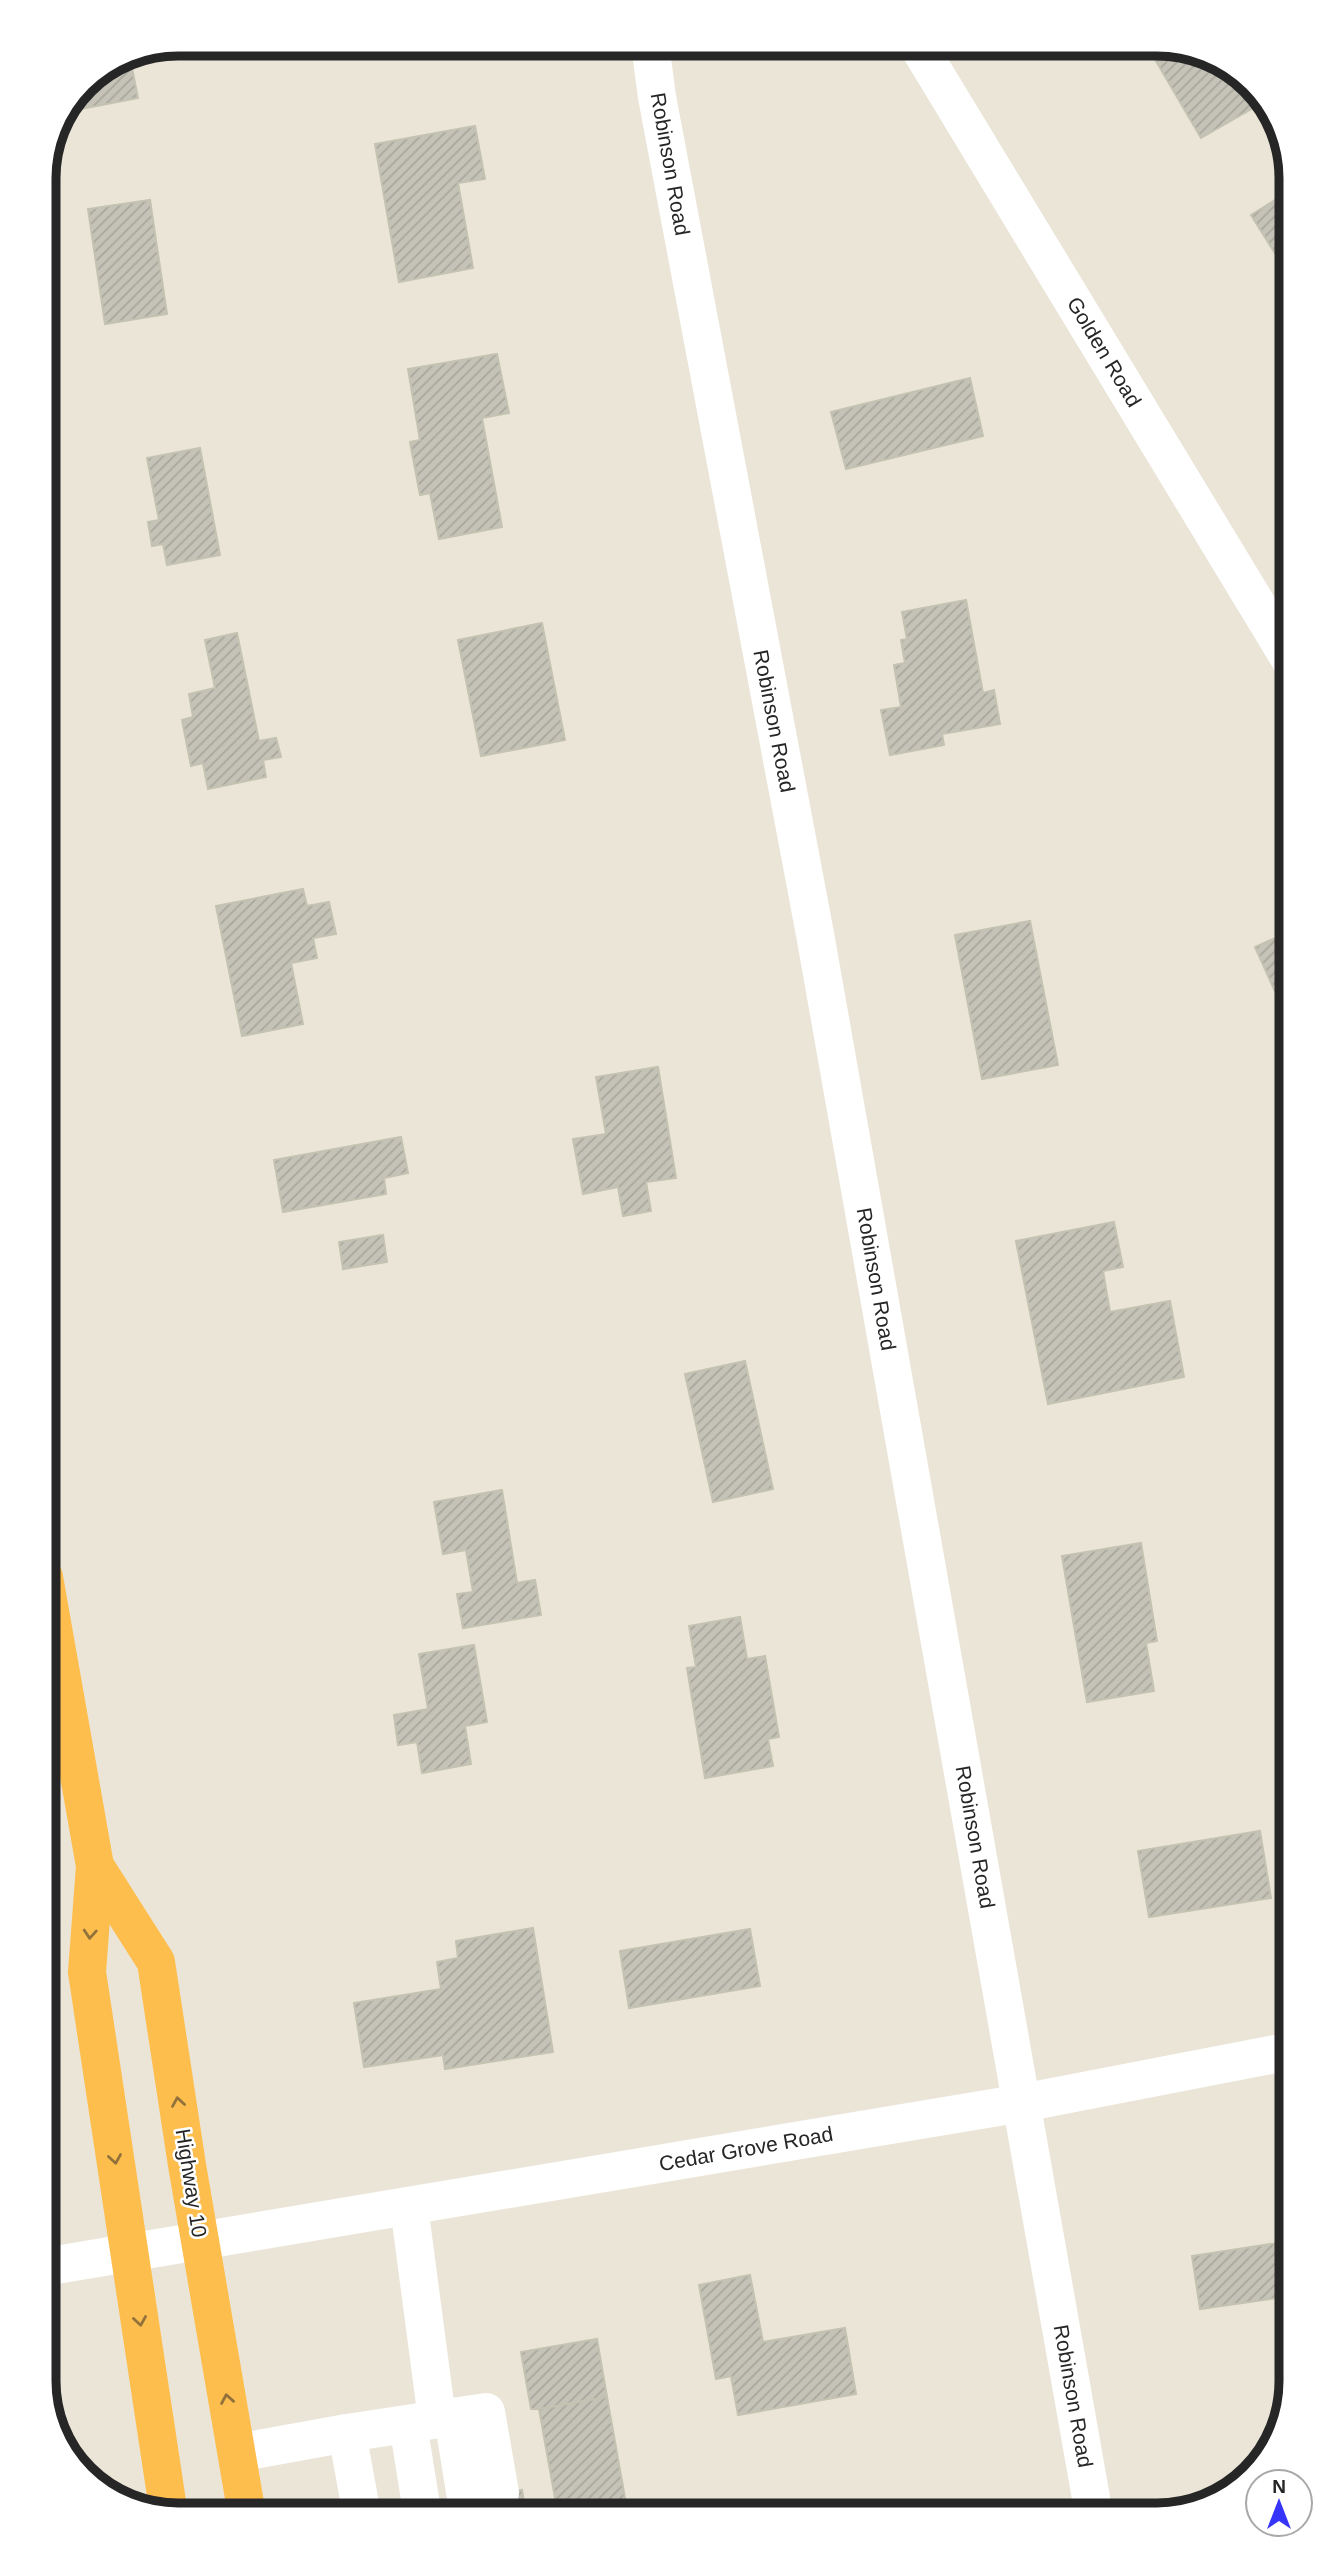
<svg xmlns="http://www.w3.org/2000/svg" width="1335" height="2559" font-family="Arial,sans-serif">
<defs>
<pattern id="building-hatch" width="6" height="6" patternUnits="userSpaceOnUse" patternTransform="scale(1.75)"><rect width="6" height="6" fill="#c5c2b7"/><path d="M-1 1l2-2M0 6l6-6M5 7l2-2" fill="none" stroke="#a9a79d"/></pattern>
</defs>
<rect width="100%" height="100%" fill="#eae5d7"/>
<g fill="url(#building-hatch)" stroke="#c4c2b1" stroke-width="2">
<polygon points="1146,44 1166,44 1233,69 1255,107 1201,138"/>
<polygon points="129,53 138,98 71,111 83,83"/>
<polygon points="475,126 485,179 458,183 473,268 399,282 375,144"/>
<polygon points="1291,190 1291,279 1251,215"/>
<polygon points="150,200 167,314 105,324 88,209"/>
<polygon points="1291,291 1291,311 1282,297"/>
<polygon points="497,354 509,413 482,418 502,527 439,539 430,493 420,495 410,442 420,440 408,369"/>
<polygon points="970,378 983,436 846,469 831,412"/>
<polygon points="200,448 220,555 167,565 163,544 152,546 148,522 159,520 147,458"/>
<polygon points="966,600 983,693 994,690 1000,724 942,734 944,745 890,755 881,710 901,707 894,665 905,663 901,640 907,639 902,612"/>
<polygon points="542,623 565,740 481,756 458,640"/>
<polygon points="237,633 259,741 276,738 281,757 263,760 266,777 208,789 203,763 191,766 182,720 193,717 189,694 215,688 205,640"/>
<polygon points="303,889 307,906 329,902 336,934 313,938 317,958 291,963 303,1024 242,1036 216,906"/>
<polygon points="1030,921 1058,1065 982,1079 955,935"/>
<polygon points="1291,931 1291,1027 1255,947"/>
<polygon points="658,1067 676,1178 646,1182 651,1211 623,1216 618,1187 583,1194 573,1139 606,1134 596,1077"/>
<polygon points="401,1137 408,1173 384,1178 386,1194 283,1212 274,1160"/>
<polygon points="1114,1222 1123,1267 1103,1271 1110,1312 1170,1301 1184,1377 1048,1404 1016,1241"/>
<polygon points="383,1235 387,1262 343,1269 339,1242"/>
<polygon points="745,1361 773,1489 713,1502 685,1374"/>
<polygon points="502,1490 517,1583 535,1580 541,1615 463,1628 457,1594 473,1592 466,1550 443,1554 434,1502"/>
<polygon points="1141,1543 1157,1641 1146,1643 1154,1691 1087,1702 1062,1556"/>
<polygon points="740,1617 747,1659 765,1656 779,1737 768,1739 773,1766 705,1778 687,1668 696,1667 689,1626"/>
<polygon points="474,1645 487,1722 465,1726 471,1764 422,1773 417,1742 398,1745 394,1715 428,1709 419,1654"/>
<polygon points="1260,1831 1271,1898 1149,1917 1138,1851"/>
<polygon points="533,1928 553,2052 445,2069 443,2055 364,2067 354,2003 441,1989 437,1962 458,1958 456,1941"/>
<polygon points="750,1929 760,1986 629,2008 620,1951"/>
<polygon points="1291,2241 1291,2296 1200,2309 1192,2256"/>
<polygon points="750,2275 763,2342 845,2328 856,2394 738,2415 731,2376 716,2379 699,2285"/>
<polygon points="597,2339 607,2397 539,2409 531,2409 521,2352"/>
<polygon points="607,2397 628,2515 558,2515 539,2409"/>
<polygon points="522,2490 526,2515 394,2515 393,2509"/>
</g>
<g fill="none" stroke-linecap="round" stroke-linejoin="round">
<g stroke="#fff" stroke-width="38">
<polyline points="650,44 657,97 815,934 1094,2515"/>
<polyline points="917,44 1291,661"/>
<polyline points="409,2206 437,2419"/>
<polyline points="44,2267 1022,2103 1291,2051"/>
<polyline points="453,2417 466,2498"/>
<polyline points="408,2424 421,2505"/>
<polyline points="347,2433 362,2515"/>
<polyline points="237,2453 347,2433 486,2412 500,2493"/>
</g>
<g stroke="#febe4e" stroke-width="38">
<polyline points="44,1577 95,1866 87,1972 169,2515"/>
<polyline points="95,1866 156,1962 187,2165 247,2515"/>
</g>
</g>
<defs><path id="oneway-chevron" d="M-2-3.5L2.5 0L-2 3.5" fill="none" stroke-width="1.6" stroke-linecap="round" stroke-linejoin="round" transform="scale(1.75)"/></defs>
<g stroke="#92723a">
<use href="#oneway-chevron" transform="translate(90 1934) rotate(94)"/>
<use href="#oneway-chevron" transform="translate(178 2102) rotate(-99)"/>
<use href="#oneway-chevron" transform="translate(115 2159) rotate(81)"/>
<use href="#oneway-chevron" transform="translate(140 2321) rotate(81)"/>
<use href="#oneway-chevron" transform="translate(227 2399) rotate(-100)"/>
</g>
<g text-anchor="middle" stroke-width="5" stroke-linejoin="round" paint-order="stroke">
<g font-size="21" fill="#262626" stroke="#fff">
<text transform="translate(670 164) rotate(80)" y="7">Robinson Road</text>
<text transform="translate(1104 352) rotate(59)" y="7">Golden Road</text>
<text transform="translate(774 721) rotate(79)" y="7">Robinson Road</text>
<text transform="translate(876 1279) rotate(80)" y="7">Robinson Road</text>
<text transform="translate(975 1837) rotate(80)" y="7">Robinson Road</text>
<text transform="translate(746 2149) rotate(-10)" y="7">Cedar Grove Road</text>
<text transform="translate(191 2183) rotate(81)" y="7">Highway 10</text>
<text transform="translate(1073 2396) rotate(80)" y="7">Robinson Road</text>
</g>
</g>
<path d="M0 0H1335V2559H0ZM178 56H1157A122 122 0 0 1 1279 178V2381A122 122 0 0 1 1157 2503H178A122 122 0 0 1 56 2381V178A122 122 0 0 1 178 56Z" fill="#fff" fill-rule="evenodd"/>
<path fill="none" stroke="#262626" stroke-width="9" d="M178 56H1157A122 122 0 0 1 1279 178V2381A122 122 0 0 1 1157 2503H178A122 122 0 0 1 56 2381V178A122 122 0 0 1 178 56Z"/>
<g transform="translate(1279 2503)"><circle r="33" fill="#ffffff" stroke="#a8a8a8" stroke-width="2"/>
<path d="M0-5L12 26L0 18L-12 26Z" fill="#3734fa"/>
<text y="-10" font-size="19" font-weight="bold" text-anchor="middle" fill="#262626">N</text>
</g>
</svg>
